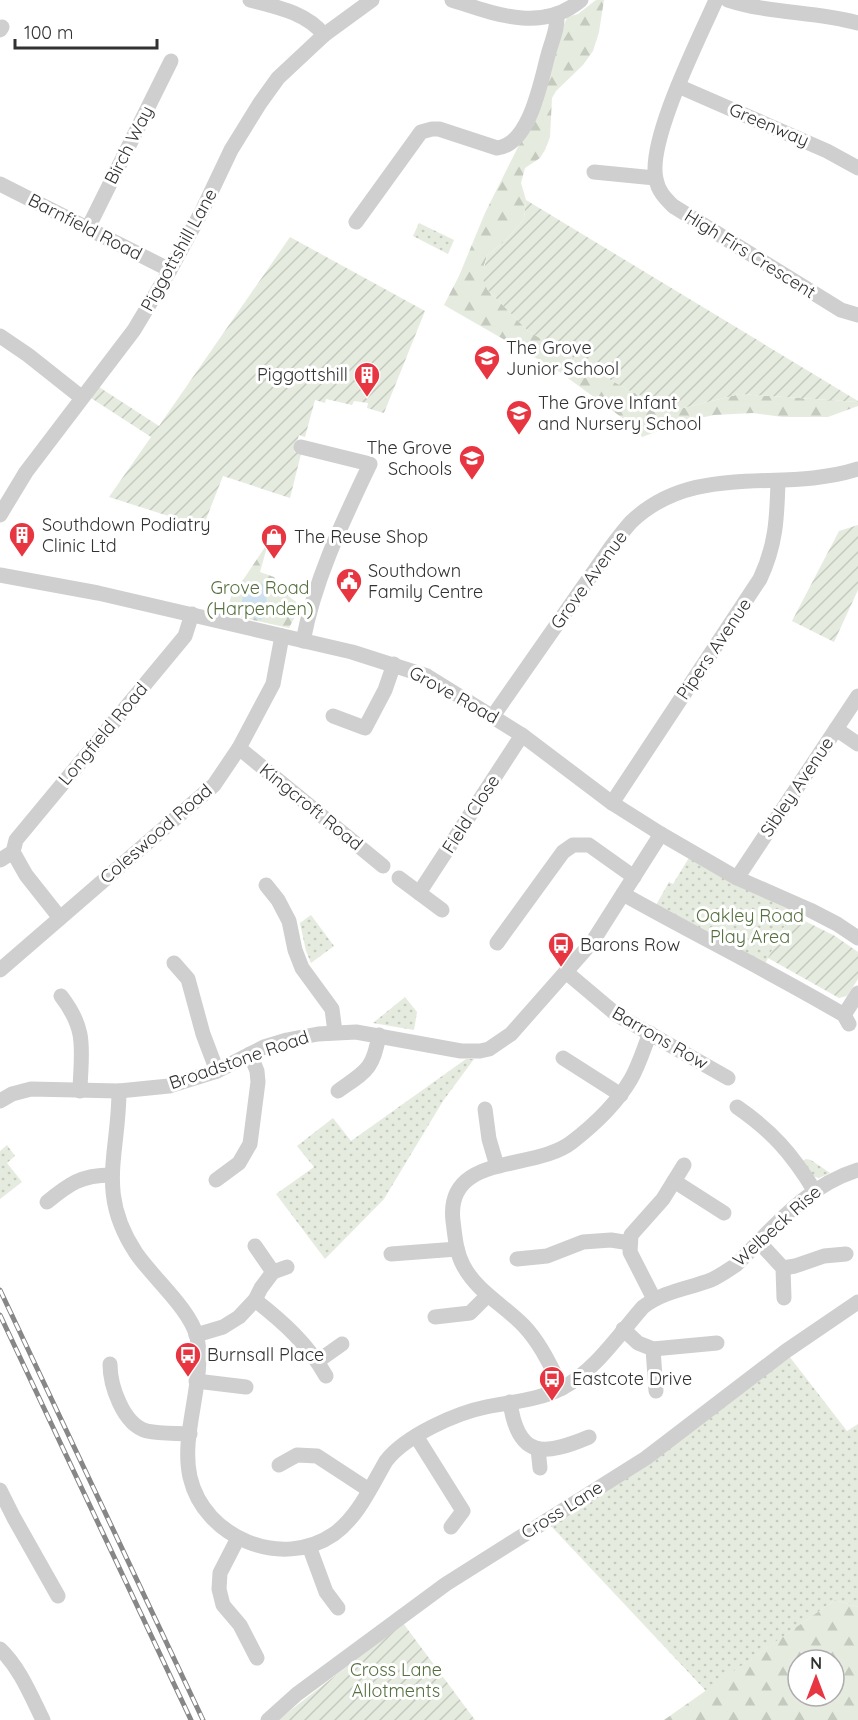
<svg xmlns="http://www.w3.org/2000/svg" width="858" height="1720" font-family="Quicksand,sans-serif">
<defs>
<pattern id="grass-dots" width="8" height="8" patternUnits="userSpaceOnUse" patternTransform="scale(1.5)"><rect width="8" height="8" fill="#e5ebde"/><path d="M2 2h.1M6 6h.1" fill="none" stroke="#c5cabf" stroke-width="1.8" stroke-linecap="round"/></pattern>
<pattern id="forest-firs" width="22" height="20" patternUnits="userSpaceOnUse" patternTransform="scale(1.5)"><rect width="22" height="20" fill="#e5ebde"/><path d="M5 1l3.5 6h-7zM16 11l3.5 6h-7z" fill="#c5cabf"/></pattern>
<pattern id="garden-furrows" width="10" height="10" patternUnits="userSpaceOnUse" patternTransform="scale(1.5)"><rect width="10" height="10" fill="#e5ebde"/><path d="M-1 1l2-2M0 10L10 0M9 11l2-2" fill="none" stroke="#c5cabf"/></pattern>
</defs>
<rect width="100%" height="100%" fill="#fff"/>
<g fill="url(#grass-dots)">
<polygon points="419,223 454,240 448,254 413,236"/>
<polygon points="690,856 793,909 765,964 656,905 669,882 673,884"/>
<polygon points="311,915 334,946 311,963 306,951 300,923"/>
<polygon points="405,997 417,1012 414,1030 373,1023"/>
<polygon points="466,1059 474,1059 443,1101 384,1199 325,1259 276,1194 314,1167 297,1146 333,1118 351,1141"/>
<polygon points="7,1145 15,1156 7,1163 22,1182 0,1199 0,1151"/>
<polygon points="806,1159 811,1160 830,1173 819,1178 812,1176 802,1161"/>
<polygon points="789,1356 847,1431 858,1424 858,1607 835,1600 706,1691 551,1526"/>
</g>
<g fill="url(#forest-firs)" fill-rule="evenodd">
<polygon points="596,0 604,0 599,32 593,51 583,65 556,91 552,98 550,137 545,150 540,158 525,168 521,183 526,200 524,219 507,239 487,256 484,265 487,289 528,331 628,390 675,410 740,394 858,402 858,406 828,417 783,417 753,413 714,415 685,421 642,437 636,428 557,370 444,305 459,276 485,213 522,139 567,17 578,14"/>
<path d="M265,547H267L260,572L274,577C282,589 288,598 301,605L289,628L226,614L235,583H241Z"/>
<path d="M835,1600L858,1607V1720H664ZM798,1660H834V1696H798Z"/>
</g>
<g fill="url(#garden-furrows)">
<polygon points="526,200 858,401 858,402 740,394 675,410 628,390 528,331 487,289 482,277 487,256 507,239 524,219"/>
<polygon points="290,237 425,311 384,413 367,408 368,403 354,401 352,405 326,399 325,403 315,400 305,437 299,435 294,452 301,454 290,498 223,476 203,527 109,497 151,437 91,398 99,387 159,426"/>
<polygon points="858,525 858,590 834,642 792,621 839,531"/>
<polygon points="791,914 835,936 858,952 858,979 847,996 839,998 768,958"/>
<polygon points="403,1623 475,1720 278,1720"/>
</g>
<polygon fill="#cde1ee" points="258,582 265,585 267,604 281,608 284,613 283,615 264,615 261,620 241,614 240,611 243,595"/>
<g fill="none" stroke-linecap="round" stroke-linejoin="round">
<g stroke="#cfcfcf" stroke-width="15">
<path d="M250,0C277,7 307,13 324,35"/>
<path d="M452,0C495,14 542,33 581,0"/>
<path d="M716,0C699,39 647,141 656,179C658,191 665,198 673,206L841,310L858,315"/>
<path d="M728,0C771,14 815,11 858,23"/>
<polyline points="0,30 2,27"/>
<polyline points="678,86 827,151 858,168"/>
<polyline points="594,172 655,178"/>
<polyline points="0,184 170,270"/>
<path d="M356,222L421,132L432,129H439L497,148C530,145 541,80 548,55C552,40 558,29 557,14"/>
<polyline points="88,228 171,61"/>
<polyline points="0,336 28,355 81,397"/>
<path d="M301,447L370,464C343,521 315,578 303,641"/>
<polyline points="0,515 26,472 134,330 170,270 202,211 231,150 260,103 278,78 324,35 372,0"/>
<polyline points="0,575 98,593 253,629 352,652 427,676 522,735 612,803 661,834 737,878 810,910 837,924 858,938"/>
<polyline points="333,716 365,728 385,690 394,664"/>
<path d="M493,716L611,547C617,539 624,530 631,522C696,460 781,494 858,469"/>
<polyline points="836,729 858,744"/>
<polyline points="239,748 383,866"/>
<path d="M612,803L760,579C776,545 777,518 778,481"/>
<polyline points="13,852 26,875 60,918"/>
<polyline points="0,860 13,852 16,840 185,636 192,614"/>
<polyline points="399,878 442,910"/>
<polyline points="737,878 858,696"/>
<polyline points="266,885 278,900 289,921 295,950 302,968 332,1009 335,1032"/>
<polyline points="419,893 522,735"/>
<path d="M623,894C696,935 771,972 844,1015L849,1024"/>
<polyline points="497,943 563,852 573,845 589,845 634,877"/>
<polyline points="174,963 188,979 203,1034 217,1071"/>
<polyline points="0,970 214,785 239,748 273,684 282,636"/>
<polyline points="566,972 617,1015 728,1078"/>
<path d="M61,996C88,1031 81,1050 80,1091"/>
<polyline points="844,1015 858,993"/>
<polyline points="563,1058 621,1095"/>
<path d="M119,1091C119,1154 96,1193 136,1253C153,1278 190,1309 197,1337C206,1380 180,1434 190,1477C204,1538 282,1570 334,1534C358,1517 372,1485 386,1461C405,1436 456,1413 486,1407C511,1402 539,1400 562,1388C594,1372 620,1333 643,1307C664,1291 687,1289 711,1280C720,1276 728,1270 736,1265C773,1228 806,1186 858,1170"/>
<path d="M338,1091C366,1071 373,1070 379,1035"/>
<polyline points="0,1101 12,1094 31,1089 119,1091 169,1086 217,1071 264,1047 287,1040 318,1034 356,1032 461,1051 480,1051 489,1049 511,1034 593,941 661,834"/>
<path d="M737,1107C772,1131 792,1154 814,1190"/>
<polyline points="485,1109 489,1139 497,1166"/>
<polyline points="216,1180 239,1163 250,1144 258,1082 257,1071 250,1054"/>
<polyline points="674,1181 724,1213"/>
<path d="M47,1202C69,1184 81,1175 111,1175"/>
<polyline points="759,1242 783,1268 784,1298"/>
<polyline points="255,1246 273,1272"/>
<polyline points="391,1254 457,1249"/>
<polyline points="517,1259 547,1256 583,1242 611,1240 630,1243"/>
<polyline points="783,1268 795,1266 824,1256 846,1254"/>
<polyline points="654,1299 630,1252 631,1235 663,1199 684,1165"/>
<path d="M255,1300C283,1322 308,1344 326,1376"/>
<polyline points="435,1317 470,1313 488,1295"/>
<polyline points="623,1329 638,1343 653,1349 656,1391"/>
<polyline points="196,1335 223,1327 239,1317 255,1300 261,1288 273,1272 287,1267"/>
<polyline points="653,1349 717,1343"/>
<polyline points="318,1361 342,1344"/>
<path d="M110,1364C110,1385 123,1425 147,1431C161,1434 176,1433 190,1434"/>
<polyline points="196,1381 246,1387"/>
<path d="M562,1388C551,1367 541,1344 524,1326C504,1305 477,1292 463,1265C456,1252 455,1236 453,1221C445,1152 534,1172 572,1142C594,1125 617,1103 631,1079C639,1065 644,1048 650,1033"/>
<path d="M510,1402C518,1459 544,1456 589,1437"/>
<polyline points="416,1436 463,1511 451,1527"/>
<polyline points="538,1449 540,1468"/>
<polyline points="279,1465 297,1455 317,1456 369,1490"/>
<polyline points="0,1490 14,1518 58,1596"/>
<polyline points="238,1538 220,1573 219,1589 223,1605 240,1625 257,1658"/>
<polyline points="309,1546 326,1592 338,1608"/>
<path d="M0,1649C20,1668 31,1696 43,1720"/>
<polyline points="268,1720 297,1694 446,1584 646,1458 786,1351 858,1302"/>
</g>
<g stroke="#878787" stroke-width="5">
<g id="rail">
<polyline points="0,1290 203,1720"/>
<polyline points="0,1315 191,1720"/>
</g>
</g>
<use href="#rail" stroke="#fff" stroke-width="3" stroke-dasharray="9" stroke-linecap="butt"/>
</g>
<defs>
<g id="school-pin" transform="scale(1.35)"><path d="M0 17L-7.5 6A9.5 9.5 0 1 1 7.5 6Z" fill="#e73642" stroke="#fff"/><path d="M0-5L7-2L0 1L-7-2ZM-4 1L0 2.5L4 1V4Q0 6-4 4Z" fill="#fff"/></g>
<g id="building-pin" transform="scale(1.35)"><path d="M0 17L-7.5 6A9.5 9.5 0 1 1 7.5 6Z" fill="#e73642" stroke="#fff"/><path d="M-4-6H4V6H1V3H-1V6H-4ZM-2.5-4.3h1.7v1.8h-1.7ZM.8-4.3h1.7v1.8H.8ZM-2.5-1h1.7V.8h-1.7ZM.8-1h1.7V.8H.8Z" fill="#fff"/></g>
<g id="shop-pin" transform="scale(1.35)"><path d="M0 17L-7.5 6A9.5 9.5 0 1 1 7.5 6Z" fill="#e73642" stroke="#fff"/><path d="M-5-2.5h2.3a2.7 3.5 0 0 1 5.4 0H5L5.5 6h-11ZM-1.5-2.5h3a1.5 2.3 0 0 0-3 0Z" fill="#fff"/></g>
<g id="civic-pin" transform="scale(1.35)"><path d="M0 17L-7.5 6A9.5 9.5 0 1 1 7.5 6Z" fill="#e73642" stroke="#fff"/><path d="M-.6-6.5H3V-4.5H.6V-3L4-1V1h2V6H-6V1h2V-1L-.6-3ZM-1.2 2.5V6h2.4V2.5Z" fill="#fff"/></g>
<g id="bus-pin" transform="scale(1.35)"><path d="M0 17L-7.5 6A9.5 9.5 0 1 1 7.5 6Z" fill="#e73642" stroke="#fff"/><path d="M-5-6H5V4H4V6H2V4H-2V6H-4V4H-5ZM-3.5-4V0h7V-4ZM-3.5 1.2v1.5H-2V1.2ZM2 1.2v1.5H3.5V1.2Z" fill="#fff"/></g>
</defs>
<g fill-rule="evenodd">
<use href="#school-pin" x="487" y="358"/>
<use href="#building-pin" x="367" y="375"/>
<use href="#school-pin" x="519" y="413"/>
<use href="#school-pin" x="472" y="458"/>
<use href="#building-pin" x="22" y="535"/>
<use href="#shop-pin" x="274" y="537"/>
<use href="#civic-pin" x="349" y="581"/>
<use href="#bus-pin" x="561" y="945"/>
<use href="#bus-pin" x="188" y="1355"/>
<use href="#bus-pin" x="552" y="1379"/>
</g>
<g text-anchor="middle" stroke-width="6" stroke-linejoin="round" paint-order="stroke">
<g font-size="18" fill="#323232" stroke="#fff">
<text transform="translate(769 125) rotate(23)" y="6">Greenway</text>
<text transform="translate(129 145) rotate(-63)" y="6">Birch Way</text>
<text transform="translate(85 227) rotate(27)" y="6">Barnfield Road</text>
<text transform="translate(179 250) rotate(-61)" y="6">Piggottshill Lane</text>
<text transform="translate(750 254) rotate(32)" y="6">High Firs Crescent</text>
<text transform="translate(589 580) rotate(-54)" y="6">Grove Avenue</text>
<text transform="translate(714 649) rotate(-56)" y="6">Pipers Avenue</text>
<text transform="translate(454 695) rotate(29)" y="6">Grove Road</text>
<text transform="translate(103 734) rotate(-50)" y="6">Longfield Road</text>
<text transform="translate(797 787) rotate(-56)" y="6">Sibley Avenue</text>
<text transform="translate(311 807) rotate(39)" y="6">Kingcroft Road</text>
<text transform="translate(471 814) rotate(-57)" y="6">Field Close</text>
<text transform="translate(156 834) rotate(-41)" y="6">Coleswood Road</text>
<text transform="translate(660 1038) rotate(30)" y="6">Barrons Row</text>
<text transform="translate(239 1060) rotate(-19)" y="6">Broadstone Road</text>
<text transform="translate(777 1226) rotate(-42)" y="6">Welbeck Rise</text>
<text transform="translate(562 1510) rotate(-32)" y="6">Cross Lane</text>
</g>
<g font-size="18" fill="#323232" stroke="#fff" text-anchor="start">
<text x="506" y="354">The Grove<tspan x="506" dy="21">Junior School</tspan></text>
<text x="348" y="381" text-anchor="end">Piggottshill</text>
<text x="538" y="409">The Grove Infant<tspan x="538" dy="21">and Nursery School</tspan></text>
<text x="452" y="454" text-anchor="end">The Grove<tspan x="452" dy="21">Schools</tspan></text>
<text x="42" y="531">Southdown Podiatry<tspan x="42" dy="21">Clinic Ltd</tspan></text>
<text x="294" y="543">The Reuse Shop</text>
<text x="368" y="577">Southdown<tspan x="368" dy="21">Family Centre</tspan></text>
<text x="580" y="951">Barons Row</text>
<text x="207" y="1361">Burnsall Place</text>
<text x="572" y="1385">Eastcote Drive</text>
</g>
<g font-size="18" fill="#556f3e" stroke="#fff">
<text x="260" y="594">Grove Road<tspan x="260" dy="21">(Harpenden)</tspan></text>
<text x="750" y="922">Oakley Road<tspan x="750" dy="21">Play Area</tspan></text>
<text x="396" y="1676">Cross Lane<tspan x="396" dy="21">Allotments</tspan></text>
</g>
</g>
<g transform="translate(816 1678)"><circle r="28" fill="#ffffff" stroke="#adadad" stroke-width="1.5"/>
<path d="M0-4.5L10 22L0 15L-10 22Z" fill="#e73642"/>
<text y="-9" font-size="16" font-weight="bold" text-anchor="middle" fill="#323232">N</text>
</g>
<path d="M15 39v9h142v-9" fill="none" stroke="#323232" stroke-width="3"/>
<text x="24" y="39" font-size="18" fill="#323232" stroke="#ffffff" stroke-width="4.5" paint-order="stroke">100 m</text>
</svg>
